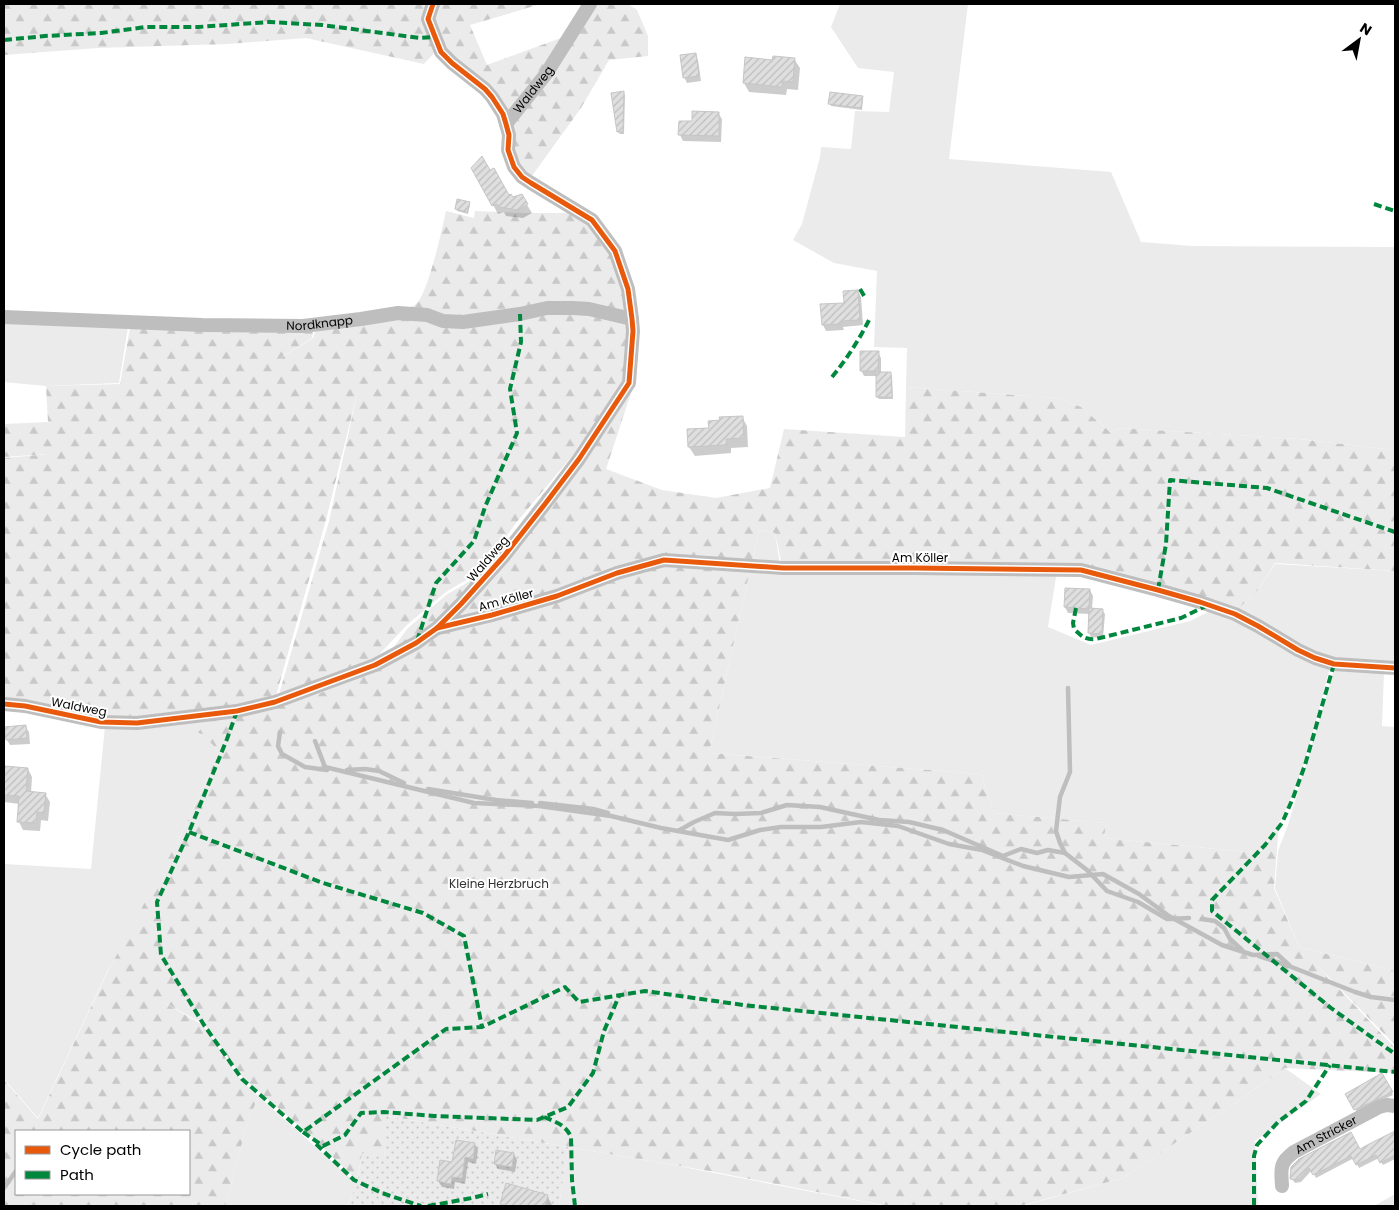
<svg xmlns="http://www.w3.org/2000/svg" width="1399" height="1210" font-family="Poppins,sans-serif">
<defs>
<pattern id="forest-firs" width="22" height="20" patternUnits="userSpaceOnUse" patternTransform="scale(1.25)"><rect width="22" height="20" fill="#ebebeb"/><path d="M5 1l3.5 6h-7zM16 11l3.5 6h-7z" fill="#c8c8c8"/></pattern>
<pattern id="garden-dots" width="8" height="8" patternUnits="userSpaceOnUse" patternTransform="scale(1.25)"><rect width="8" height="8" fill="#ebebeb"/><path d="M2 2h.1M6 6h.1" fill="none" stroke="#c8c8c8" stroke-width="1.8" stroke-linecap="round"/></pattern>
<pattern id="building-hatch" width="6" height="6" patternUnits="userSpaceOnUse" patternTransform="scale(1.25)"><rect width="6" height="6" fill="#dfdfdf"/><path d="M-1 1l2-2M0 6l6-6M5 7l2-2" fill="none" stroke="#bebebe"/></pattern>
</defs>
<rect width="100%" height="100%" fill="#fff"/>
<g fill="#ebebeb">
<polygon points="840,4 968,4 949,159 1111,172 1141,242 1192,246 1395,247 1395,450 1300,439 1120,428 1110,432 1081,407 1057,398 906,387 907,348 874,347 877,271 834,263 793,240 802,224 820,157 821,147 851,149 855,111 889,112 894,72 858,68 831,27"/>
<polygon points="4,321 128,327 119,383 46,386 4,382"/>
<path d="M759,530L775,533L781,571H1057L1048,627L1091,645L1190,621L1210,611L1257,629L1330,667C1314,726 1299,807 1258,853L1104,838L1106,823L994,813L981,774L709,753Z"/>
<polygon points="1275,564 1395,571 1395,666 1378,665 1316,654 1237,610 1259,589"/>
<polygon points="1335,667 1384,672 1382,726 1395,727 1395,971 1299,947 1275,888 1278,851 1288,825"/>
<polygon points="213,718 199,732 213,745 218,753 215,761 183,831 125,941 107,972 38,1118 4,1079 4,864 91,869 105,726"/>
<polygon points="1285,1068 1321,1094 1255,1141 1258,1206 1022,1206 1123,1178 1242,1098"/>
<polygon points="258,1096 354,1181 357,1182 348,1206 225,1206 245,1132"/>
<polygon points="568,1147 673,1165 886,1206 559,1206"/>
<polygon points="1395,1194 1395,1206 1374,1206"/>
</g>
<g fill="url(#forest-firs)" fill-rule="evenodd">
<polygon points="4,4 430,4 436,51 424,64 306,38 227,44 98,48 4,55"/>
<polygon points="436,4 541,4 470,25 487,65 569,35 509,115 444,50 431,19"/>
<polygon points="593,4 628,4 637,10 648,36 648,56 609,60 581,108 529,180 517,167 511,139 515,117"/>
<path d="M446,211L474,218L475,211L523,213H574L588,222L612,252L626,291L634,384L606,469L662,490L716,498L770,488L784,429L905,437L906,387L1057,398L1081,407L1110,432L1120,428L1299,439L1395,450V571L1275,563L1259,589L1237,610L1082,566L782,565L775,533L759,530L709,753L981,774L994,813L1106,823L1104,838L1258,853L1266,845L1279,824L1274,888L1299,947L1395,971V1045L1308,956L1395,1048V1073L1285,1068L1242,1098L1123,1178L1020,1206H888L715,1172L387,1116L384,1161L363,1150L357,1180L305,1131L243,1078L204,1024L161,1001L203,1025L241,1080L258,1096L245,1132L225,1206H4V1080L38,1119L107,973L183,831L215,761L218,753L213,745L198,732L213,718L276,706L323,692L377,670L407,629L446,595L482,574L538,500L576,456L573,455L516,523L480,572L446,592L407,625L373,661L278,698L329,521L358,390L326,520L275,699L137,721L4,700V458L48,454L4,457V424L48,422L46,386L120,384L130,328L314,327L312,338L265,368L313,338L317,327L409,308C412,306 414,306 416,304C428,294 442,229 446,211ZM16,1131H189V1194H16Z"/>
</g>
<polygon fill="url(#garden-dots)" points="386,1116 568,1147 559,1206 348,1206 357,1182 363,1149 384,1160"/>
<g fill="#0003">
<polygon points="695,55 698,60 701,81 687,83 684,77"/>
<polygon points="794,59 800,68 798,90 787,89 786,95 749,92 744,83 773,61"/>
<polygon points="624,93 625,95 624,134 620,134 618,131"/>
<polygon points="862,97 863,100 862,110 831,106 830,103"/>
<polygon points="718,113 722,119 721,142 683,141 680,135 693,123"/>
<polygon points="473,168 508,197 513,198 521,195 532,213 523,218 506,216 504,212 498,214"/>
<polygon points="469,203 470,205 468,214 457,211 456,209"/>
<polygon points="858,291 861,297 863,325 843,327 844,330 826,331 823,325 822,305 846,304"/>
<polygon points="878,352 881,358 881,374 891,374 892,376 893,399 879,399 877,397 877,376 864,376 861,370"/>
<polygon points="742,417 747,426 748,447 731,448 731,453 695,456 689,447 710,429"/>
<polygon points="1090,590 1093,596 1092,609 1102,610 1105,614 1103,638 1091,637 1089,633 1090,614 1068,613 1065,607"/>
<polygon points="25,726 29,732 30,744 10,745 7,740"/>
<polygon points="4,767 28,769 32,777 31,793 45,794 50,802 48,821 41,820 40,831 23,830 19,822 20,804 4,802"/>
<polygon points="1382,1075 1393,1095 1357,1112 1347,1095"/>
<polygon points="1395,1132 1395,1159 1383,1165 1379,1158 1359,1168 1354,1158 1316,1178 1312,1170 1301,1182 1295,1183 1292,1179 1291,1172 1360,1151 1371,1144"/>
<polygon points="475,1144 478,1150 476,1164 468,1162 465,1184 455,1182 454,1189 442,1187 438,1181 453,1163"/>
<polygon points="514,1154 517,1160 515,1172 498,1169 495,1164"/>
<polygon points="547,1196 552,1205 552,1206 503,1206 502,1204"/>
</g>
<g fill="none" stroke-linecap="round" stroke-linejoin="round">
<g stroke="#bebebe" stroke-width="4.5">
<polyline points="280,732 278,746 282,754 305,767 327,770"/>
<polyline points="315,741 325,767 474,803 539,806 611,816 661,828 728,840 760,830 781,827 821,827 861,822 898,826 949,844 982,850 1023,866 1069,877 1103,874 1139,894 1169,916 1222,945 1253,955 1277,954 1289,965"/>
<polyline points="347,770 365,769 379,771 404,783"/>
<polyline points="428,789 496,800 532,803"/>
<polyline points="540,803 593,809 608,813"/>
<polyline points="678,831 694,822 715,813 735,814 761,813 787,805 820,807 879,820 909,822 943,830 1003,856 1021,849 1037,853 1048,850 1065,853 1087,870 1107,891 1138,902 1167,919 1189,918"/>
<polyline points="1065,853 1060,843 1056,831 1060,797 1070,772 1068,688"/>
<polyline points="1202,919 1215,921 1224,928 1230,939 1242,950"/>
<polyline points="1259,956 1289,966 1355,992 1371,997 1395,1000"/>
<polyline points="4,1188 16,1171"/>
</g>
</g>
<g fill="url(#building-hatch)" stroke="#c6c6c6">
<polygon points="696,53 699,76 683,78 680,55"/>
<polygon points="773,56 795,58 793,82 782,81 782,87 743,83 745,57 772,60"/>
<polygon points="624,91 623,132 617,132 611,93"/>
<polygon points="830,92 863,96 861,108 828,104"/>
<polygon points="692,111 719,112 719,136 678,135 679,121 692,121"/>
<polygon points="482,156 490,170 494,168 509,195 511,194 513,197 522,194 528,204 518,210 499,207 497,204 492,206 471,168"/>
<polygon points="457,199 470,202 467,212 455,209"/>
<polygon points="858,290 860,320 841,321 841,324 822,325 820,304 844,303 843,291"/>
<polygon points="860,351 879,351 878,371 860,371"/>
<polygon points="876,372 891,372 892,397 876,397"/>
<polygon points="743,416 744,438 726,439 727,445 688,447 687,429 709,428 708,421 720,420 719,417"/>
<polygon points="1065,588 1090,589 1089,609 1064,607"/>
<polygon points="1089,608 1103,609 1102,634 1088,633"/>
<polygon points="26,725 27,738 6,740 4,727"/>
<polygon points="4,766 28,768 26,791 46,793 44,813 37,812 36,823 17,822 19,796 4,795"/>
<polygon points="1382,1073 1393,1092 1354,1110 1345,1094"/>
<polygon points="1395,1131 1395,1155 1380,1163 1376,1155 1356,1165 1351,1156 1313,1175 1309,1168 1299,1179 1296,1180 1290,1179 1291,1167 1299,1159 1351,1132 1360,1149 1371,1143"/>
<polygon points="456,1140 475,1143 473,1159 465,1157 462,1178 452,1177 451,1184 437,1181 440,1160 452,1162"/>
<polygon points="496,1150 514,1153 512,1167 494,1164"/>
<polygon points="506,1183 548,1195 545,1206 507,1206 500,1204"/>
</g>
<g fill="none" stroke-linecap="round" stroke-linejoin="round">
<g stroke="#bebebe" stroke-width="14">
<path id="s1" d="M506,124L546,74L590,4"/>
<path id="s2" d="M4,317L202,325L303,326L361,319L398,313L427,315L443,321L463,322L520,314L547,308H573L589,309L632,319"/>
<polyline points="438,628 492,615 557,596 617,573 664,560 783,568 914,568 1081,570 1158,590 1200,602 1235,614 1258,626 1298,650 1315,658 1334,664 1395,668"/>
<polyline points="4,704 25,706 101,722 137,723 237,711 275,702 375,665 416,643 437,628 461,604 504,556 545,504 579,459 629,383 633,331 632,319 628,289 615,251 592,220 531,183 522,177 514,167 508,150 509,135 506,124 503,114 492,97 485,89 452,63 441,52 428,19 433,4"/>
<path id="s3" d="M1282,1186C1281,1169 1279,1163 1294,1152L1379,1107L1387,1105L1395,1106"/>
</g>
<g stroke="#00873e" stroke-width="4" stroke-dasharray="8 4" stroke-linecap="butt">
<polyline points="4,40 45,36 101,33 146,27 198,27 269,22 322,25 420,38 435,37"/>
<polyline points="1374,204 1395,211"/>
<polyline points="860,289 866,299"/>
<path d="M832,377C846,360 859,340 869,320"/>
<polyline points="1158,590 1166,544 1170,480 1267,488 1395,532"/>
<path d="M1076,608L1073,623L1074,629C1082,636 1084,640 1096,639L1181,618L1208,605"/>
<polyline points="417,641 436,583 474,541 485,507 517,433 510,389 521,342 520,314"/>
<polyline points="1334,664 1305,765 1293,798 1282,823 1265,845 1212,900 1212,911 1331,1008 1395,1054"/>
<polyline points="237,711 227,739 189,832 157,902 161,955 204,1025 242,1079 303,1132 446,1029 482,1027 565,987 579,1002 645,991 743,1005 1395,1072"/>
<polyline points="189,832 323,883 423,913 464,936 482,1027"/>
<path d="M544,1117C556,1122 566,1125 571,1137L572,1180L575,1206"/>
<polyline points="303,1132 323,1146 345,1135 361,1113 384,1112 434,1116 537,1120 568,1107 593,1073 604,1031 619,996"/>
<polyline points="316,1144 354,1180 382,1193 421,1206"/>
<polyline points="428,1206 472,1198 488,1194"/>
<polyline points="1254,1206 1254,1156 1257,1145 1278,1122 1306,1101 1330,1065"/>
<polyline points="1394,1206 1395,1206"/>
</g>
<g stroke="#fff" stroke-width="8">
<g id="cycleway">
<polyline points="437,628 492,615 557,596 617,573 664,560 783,568 914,568 1081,570 1158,590 1200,602 1235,614 1258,626 1298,650 1315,658 1334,664 1395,668"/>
<polyline points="4,704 25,706 101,722 137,723 237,711 275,702 375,665 416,643 437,628 461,604 504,556 545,504 579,459 629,383 633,331 632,319 628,289 615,251 592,220 531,183 522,177 514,167 508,150 509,135 506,124 503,114 492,97 485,89 452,63 441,52 428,19 433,4"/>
</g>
</g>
<use href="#cycleway" stroke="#e8590c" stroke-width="5"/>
</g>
<g text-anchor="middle" stroke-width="4" stroke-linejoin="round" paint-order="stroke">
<g font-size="12" fill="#000" stroke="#fff">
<text dy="4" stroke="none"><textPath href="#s1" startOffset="44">Waldweg</textPath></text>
<text dy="4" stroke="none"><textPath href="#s2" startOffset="316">Nordknapp</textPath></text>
<text x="920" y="562">Am Köller</text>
<text transform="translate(488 559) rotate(-49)" y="4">Waldweg</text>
<text transform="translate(506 600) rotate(-15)" y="4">Am Köller</text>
<text transform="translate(79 707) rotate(11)" y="4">Waldweg</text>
<text dy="4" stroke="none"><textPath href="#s3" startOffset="75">Am Stricker</textPath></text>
</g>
<g font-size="12" fill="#323232" stroke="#fff">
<text x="499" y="888">Kleine Herzbruch</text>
</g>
</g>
<rect width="1399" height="1210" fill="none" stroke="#000000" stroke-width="10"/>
<rect x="15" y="1130" width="175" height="65" fill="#ffffff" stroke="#999999"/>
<rect x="25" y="1146" width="25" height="8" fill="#e8590c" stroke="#999999"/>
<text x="60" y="1155" font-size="15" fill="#000000">Cycle path</text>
<rect x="25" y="1171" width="25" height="8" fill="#00873e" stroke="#999999"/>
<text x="60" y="1180" font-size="15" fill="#000000">Path</text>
<g transform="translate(1359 40) rotate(32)" stroke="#ffffff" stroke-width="4" paint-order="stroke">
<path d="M0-4L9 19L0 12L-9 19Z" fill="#000000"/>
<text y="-8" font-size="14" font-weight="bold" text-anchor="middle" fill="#000000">N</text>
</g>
</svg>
